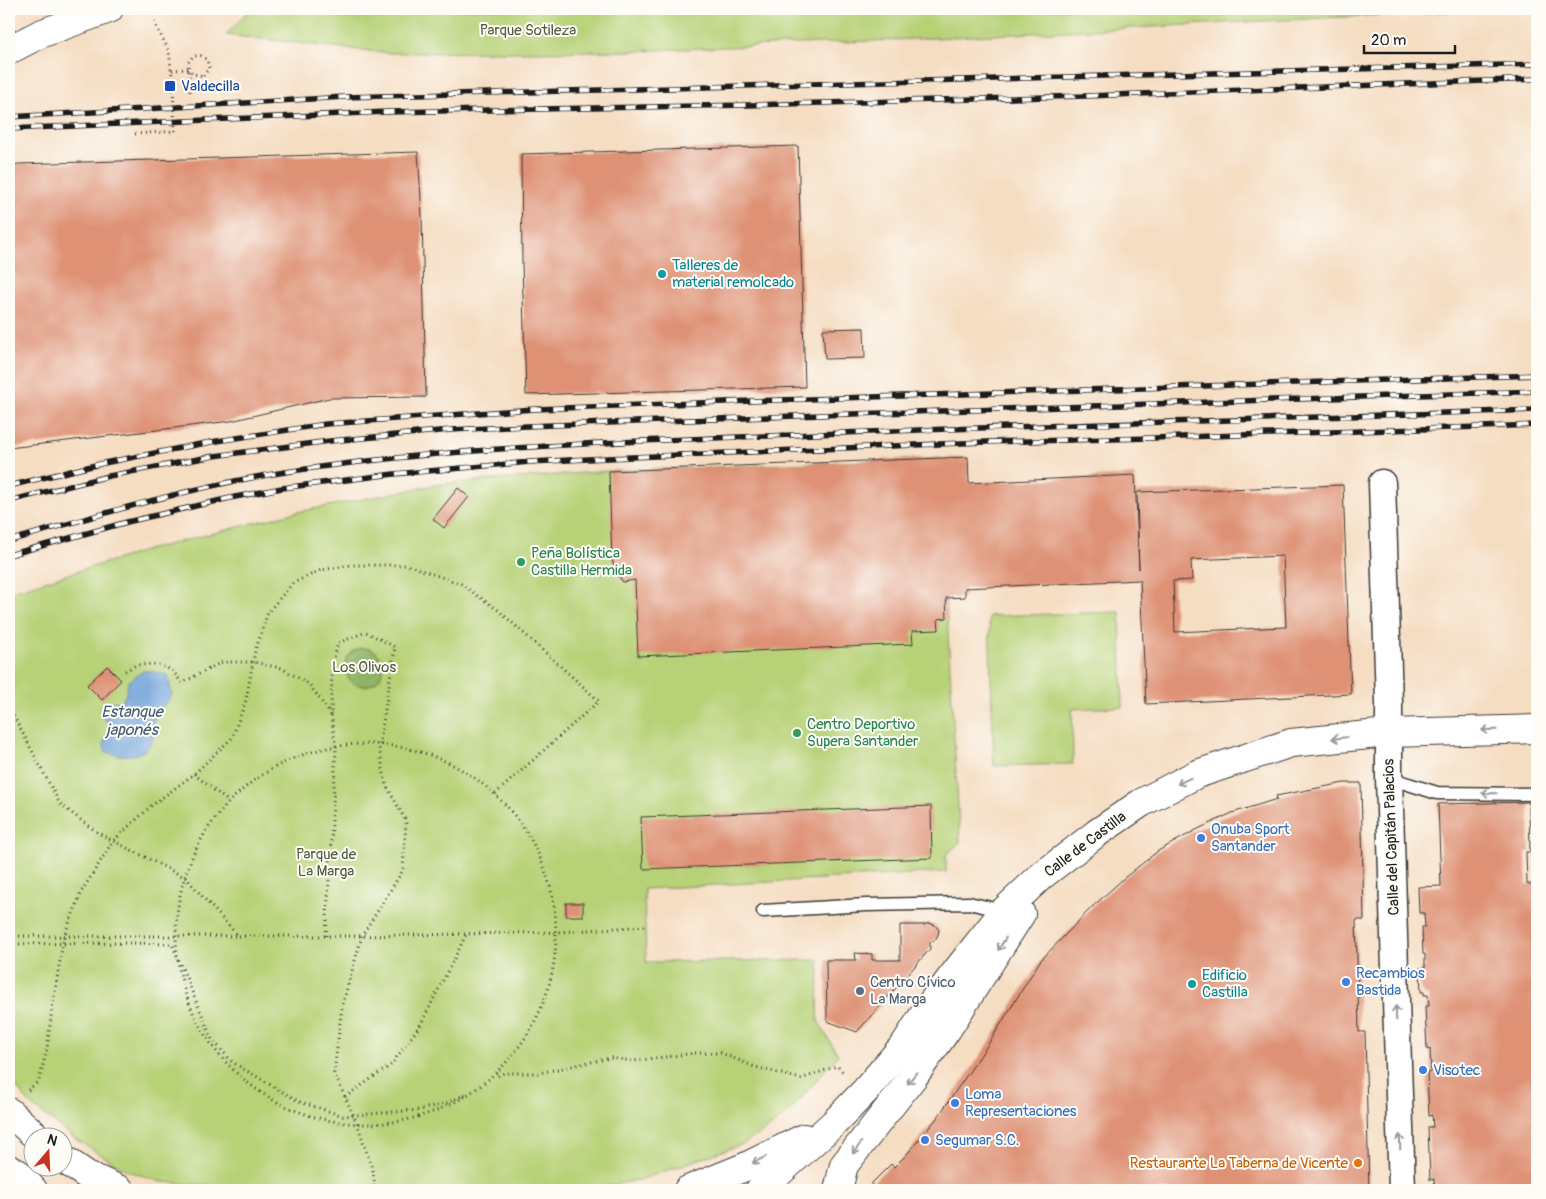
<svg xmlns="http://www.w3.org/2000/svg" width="1546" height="1199" font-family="Pangolin,sans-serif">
<rect width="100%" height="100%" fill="#fdfcf7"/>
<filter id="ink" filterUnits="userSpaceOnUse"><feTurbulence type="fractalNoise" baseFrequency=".02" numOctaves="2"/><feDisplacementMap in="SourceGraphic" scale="10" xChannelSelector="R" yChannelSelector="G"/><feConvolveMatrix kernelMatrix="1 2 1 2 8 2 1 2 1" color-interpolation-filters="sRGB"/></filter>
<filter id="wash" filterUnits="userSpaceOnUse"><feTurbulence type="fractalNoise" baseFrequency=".0096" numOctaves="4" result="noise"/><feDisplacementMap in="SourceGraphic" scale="20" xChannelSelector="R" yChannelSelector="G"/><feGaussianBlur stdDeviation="1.12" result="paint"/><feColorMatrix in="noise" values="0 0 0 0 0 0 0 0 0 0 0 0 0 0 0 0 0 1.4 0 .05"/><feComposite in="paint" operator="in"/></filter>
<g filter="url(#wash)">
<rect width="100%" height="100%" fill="#f5ddc2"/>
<g fill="#b7d177" stroke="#6a764a">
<polygon points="250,9 1499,9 915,39 636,51 388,53 226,35"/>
<polygon points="941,458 946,598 960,842 946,855 946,872 644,889 646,962 819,960 818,1021 838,1055 792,1109 771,1127 743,1144 639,1180 585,1190 272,1190 161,1182 126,1170 77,1140 30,1104 9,1078 9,592 151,549 293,513 440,484 609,471"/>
<polygon points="1120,612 1123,707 1072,709 1073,764 994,766 989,616"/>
</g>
<circle fill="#91b368" stroke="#566842" cx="364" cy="667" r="19"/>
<path fill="#6fa1da" stroke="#465e7b" d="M143,671H150L168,675L172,695L167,702L156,712C154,720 154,729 153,737C148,759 121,758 105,751L104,742L111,726L101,715V708L105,703L122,701L126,694L128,682Z"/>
<g id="blocks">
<g fill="#de9175" fill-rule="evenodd">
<polygon points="798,146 805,387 526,395 522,263 521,154"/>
<polygon points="418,152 422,216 426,397 329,398 231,421 9,448 9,166 19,164"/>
<polygon points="864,328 865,358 825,359 823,329"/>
<path d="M968,457L969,483L1135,475L1139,569L1137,492L1343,485L1351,694L1146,704L1140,580L965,588V597L946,598L947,618L938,619L939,630L912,631L913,644L638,656L635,580L623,582L616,572L612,560L609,471ZM1283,556L1286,627L1175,632L1173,581L1192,580L1191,560Z"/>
<polygon points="458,488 469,497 444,528 433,519"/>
<polygon points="107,666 121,680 102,700 87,685"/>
<polygon points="1344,783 1361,783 1364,920 1356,920 1359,1032 1365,1032 1369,1190 878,1190 871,1184 891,1164 894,1167 907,1154 937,1118 987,1046 1040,961 1091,908 1124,878 1158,851 1196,830 1232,813 1277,799 1276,796"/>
<polygon points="1529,802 1530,852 1526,852 1527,884 1537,884 1537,1190 1435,1190 1434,1179 1430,1180 1428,1127 1433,1127 1432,1115 1429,1116 1427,1073 1431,1072 1430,1049 1427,1050 1425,1006 1429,1006 1428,995 1424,995 1424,992 1421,992 1420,968 1425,968 1425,954 1423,954 1422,927 1425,927 1424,913 1419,913 1418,887 1441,886 1438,804"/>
<polygon points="931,806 932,858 643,869 641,817"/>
<rect x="566" y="903" width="17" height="13"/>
<polygon points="929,923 935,925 939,930 938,935 935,940 930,942 930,949 857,1032 827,1021 826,960 856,960 855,953 872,954 872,960 900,960 900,925 924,925"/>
</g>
</g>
</g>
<g filter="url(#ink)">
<use href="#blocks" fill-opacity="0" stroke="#3d3935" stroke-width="1"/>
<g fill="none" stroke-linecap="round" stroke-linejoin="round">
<g stroke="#3d3935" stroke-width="15">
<g id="service">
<polyline points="1389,778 1437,793 1537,794"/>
<polyline points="763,911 866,905 969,903 1004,911"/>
</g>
</g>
<g stroke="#3d3935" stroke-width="29">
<polyline id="minor" points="1382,483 1389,702 1389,778 1402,1190"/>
</g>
<g stroke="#3d3935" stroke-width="30">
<polyline id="secondary" points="9,50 40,34 109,9"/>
</g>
<g stroke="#3d3935" stroke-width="30">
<g id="primary">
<polyline points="9,1112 36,1136"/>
<polyline points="62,1158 87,1175 120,1190"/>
<polyline points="688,1190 745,1167 804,1138"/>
<polyline points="760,1190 834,1123 865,1091 905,1044 930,1005 969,955 1004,911 1040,877 1097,833 1141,803 1197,774 1291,743 1388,733 1537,729"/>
<polyline points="838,1190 844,1165 914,1076 946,1031 1021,914"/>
</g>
</g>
<g stroke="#3d3935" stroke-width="30">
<polyline id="trunk" points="9,1169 19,1174 33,1190"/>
</g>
<g stroke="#3d3935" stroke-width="3" stroke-dasharray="1 4" stroke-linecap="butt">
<polyline points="9,16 9,9"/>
<polyline points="154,22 169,51 173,85"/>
<polyline points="190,92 188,63 193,56 201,56 207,60 209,68 203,76"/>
<polyline points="135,134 175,131"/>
<polyline points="125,671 136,665 156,664 172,670 182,683 222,662 253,662 281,668 309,684 331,715"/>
<polyline points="9,707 60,804 98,833 186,878 237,935"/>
<circle cx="366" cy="934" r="190"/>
<polyline points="194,774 229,802"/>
<polyline points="9,936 362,936 559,932 645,926"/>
<polyline points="326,936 336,749 331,715 332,666 338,643 366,632 395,647 379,748 386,785 406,821 403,870 362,936 342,1006 334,1073 357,1123 373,1171 375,1190"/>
<polyline points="9,944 130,943 172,944 212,1039 232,1062 298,1101 343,1116 419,1110 447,1103 466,1094"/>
<polyline points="498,1076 504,1073 539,1073 610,1058 633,1061 696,1053 721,1053 755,1067 801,1079 837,1066 844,1073"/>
<polyline points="28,1090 39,1081 47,1049 52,1009 64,936 82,891 113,841 150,807 194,774 232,738 246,700 255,651 268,612 293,583 321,570 352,565 407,565 461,584 498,610 599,701 494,795"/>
<polyline points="345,1097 391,1065 421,1024 467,933"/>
</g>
<use href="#service" stroke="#fff" stroke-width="12"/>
<use href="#minor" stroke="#fff" stroke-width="26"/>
<use href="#secondary" stroke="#fff" stroke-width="28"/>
<use href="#primary" stroke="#fff" stroke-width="28"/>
<use href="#trunk" stroke="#fff" stroke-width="28"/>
<g stroke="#1c1c1c" stroke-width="5.5">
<g id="rail">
<polyline points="9,117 345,97 1537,64"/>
<polyline points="9,129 387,112 748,105 1087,96 1537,79"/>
<polyline points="9,486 104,463 211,442 326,424 451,415 535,409 752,401 1537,375"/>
<polyline points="9,501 109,476 214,456 330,441 451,430 527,426 822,415 1537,391"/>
<path d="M9,541C98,515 187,488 279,473C406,453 535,446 664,440C749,437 834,433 919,430C1125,424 1331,417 1537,410"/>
<polyline points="9,555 127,522 230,498 282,488 394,474 530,462 608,458 986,442 1153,438 1537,425"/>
</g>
</g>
<use href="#rail" stroke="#fdfcf7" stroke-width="4" stroke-dasharray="11" stroke-linecap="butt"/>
<g stroke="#3d3935" stroke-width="3" stroke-dasharray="1 4" stroke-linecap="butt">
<polyline points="172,70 188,69 194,74 203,76"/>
<polyline points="173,85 175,131"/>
</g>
</g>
<defs><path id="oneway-shaft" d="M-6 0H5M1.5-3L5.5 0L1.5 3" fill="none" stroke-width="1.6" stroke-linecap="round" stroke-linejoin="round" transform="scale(1.25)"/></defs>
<g stroke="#999">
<use href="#oneway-shaft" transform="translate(1489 730) rotate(179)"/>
<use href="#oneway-shaft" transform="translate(1339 738) rotate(174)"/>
<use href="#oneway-shaft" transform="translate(1184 781) rotate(153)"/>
<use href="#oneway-shaft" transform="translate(1489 793) rotate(-179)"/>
<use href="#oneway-shaft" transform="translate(1002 944) rotate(122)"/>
<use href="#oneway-shaft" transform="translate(1396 1013) rotate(-92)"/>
<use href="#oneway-shaft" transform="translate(912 1078) rotate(128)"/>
<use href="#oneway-shaft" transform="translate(1400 1142) rotate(-92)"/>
<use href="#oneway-shaft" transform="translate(857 1148) rotate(127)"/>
<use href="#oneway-shaft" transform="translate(759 1160) rotate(154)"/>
</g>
</g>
<rect fill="#1a4fb4" stroke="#fdfcf7" stroke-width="2" x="164" y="80" width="12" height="12" rx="2.5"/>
<g fill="#0f9aa8" stroke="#fdfcf7" stroke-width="2">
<circle cx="662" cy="274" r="5"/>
<circle cx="1192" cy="984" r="5"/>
</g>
<g fill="#2e9e5b" stroke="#fdfcf7" stroke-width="2">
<circle cx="521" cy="562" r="5"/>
<circle cx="797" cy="733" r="5"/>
</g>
<g fill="#3f7fe0" stroke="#fdfcf7" stroke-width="2">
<circle cx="1201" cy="838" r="5"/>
<circle cx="1346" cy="982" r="5"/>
<circle cx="1423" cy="1070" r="5"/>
<circle cx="955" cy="1103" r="5"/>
<circle cx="925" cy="1140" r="5"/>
</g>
<circle fill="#5c6f8a" stroke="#fdfcf7" stroke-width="2" cx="860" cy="991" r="5"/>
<circle fill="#e8710a" stroke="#fdfcf7" stroke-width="2" cx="1358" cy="1163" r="5"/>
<g text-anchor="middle" stroke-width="4" stroke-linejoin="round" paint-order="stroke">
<g font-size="15" fill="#525b3c" stroke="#fdfcf7">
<text x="528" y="35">Parque Sotileza</text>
<text x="364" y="672">Los Olivos</text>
<text x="326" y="859">Parque de<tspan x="326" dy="17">La Marga</tspan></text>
</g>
<g font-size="15" fill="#164399" stroke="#fdfcf7" text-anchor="start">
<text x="181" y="91">Valdecilla</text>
</g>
<g font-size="15" fill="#0d838f" stroke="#fdfcf7" text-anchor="start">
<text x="672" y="270">Talleres de<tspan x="672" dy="17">material remolcado</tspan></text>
<text x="1202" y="980">Edificio<tspan x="1202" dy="17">Castilla</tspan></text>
</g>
<g font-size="15" fill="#27864d" stroke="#fdfcf7" text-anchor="start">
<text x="531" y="558">Peña Bolística<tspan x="531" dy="17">Castilla Hermida</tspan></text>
<text x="807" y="729">Centro Deportivo<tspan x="807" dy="17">Supera Santander</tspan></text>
</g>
<g font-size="15" fill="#366cbe" stroke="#fdfcf7" text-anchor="start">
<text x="1211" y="834">Onuba Sport<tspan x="1211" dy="17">Santander</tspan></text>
<text x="1356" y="978">Recambios<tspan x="1356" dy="17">Bastida</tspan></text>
<text x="1433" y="1075">Visotec</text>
<text x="965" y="1099">Loma<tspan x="965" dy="17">Representaciones</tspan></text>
<text x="935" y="1145">Segumar S.C.</text>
</g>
<g font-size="15" fill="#1c1c1c" stroke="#fdfcf7">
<text transform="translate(1391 837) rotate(-92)" y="5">Calle del Capitán Palacios</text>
<text transform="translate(1085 844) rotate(-37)" y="5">Calle de Castilla</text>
</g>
<g font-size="15" fill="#4e5e75" stroke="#fdfcf7" text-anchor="start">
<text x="870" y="987">Centro Cívico<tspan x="870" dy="17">La Marga</tspan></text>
</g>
<g font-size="15" fill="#c56008" stroke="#fdfcf7" text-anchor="end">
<text x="1348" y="1168">Restaurante La Taberna de Vicente</text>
</g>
<g font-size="16" font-style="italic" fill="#415871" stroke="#fdfcf7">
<text x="132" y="717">Estanque<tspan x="132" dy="18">japonés</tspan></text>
</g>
</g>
<rect width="1546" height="1199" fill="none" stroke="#fdfcf7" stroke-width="30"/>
<g transform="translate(48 1152) rotate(19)"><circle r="24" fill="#fdfcf7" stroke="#a3a29f"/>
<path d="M0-4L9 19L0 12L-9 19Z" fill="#c8321e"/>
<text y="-8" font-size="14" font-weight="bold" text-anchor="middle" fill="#1c1c1c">N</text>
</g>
<path d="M1364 45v8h91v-8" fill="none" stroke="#1c1c1c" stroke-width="2.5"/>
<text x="1371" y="45" font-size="15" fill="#1c1c1c" stroke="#fdfcf7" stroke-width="4" paint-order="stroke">20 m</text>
</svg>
